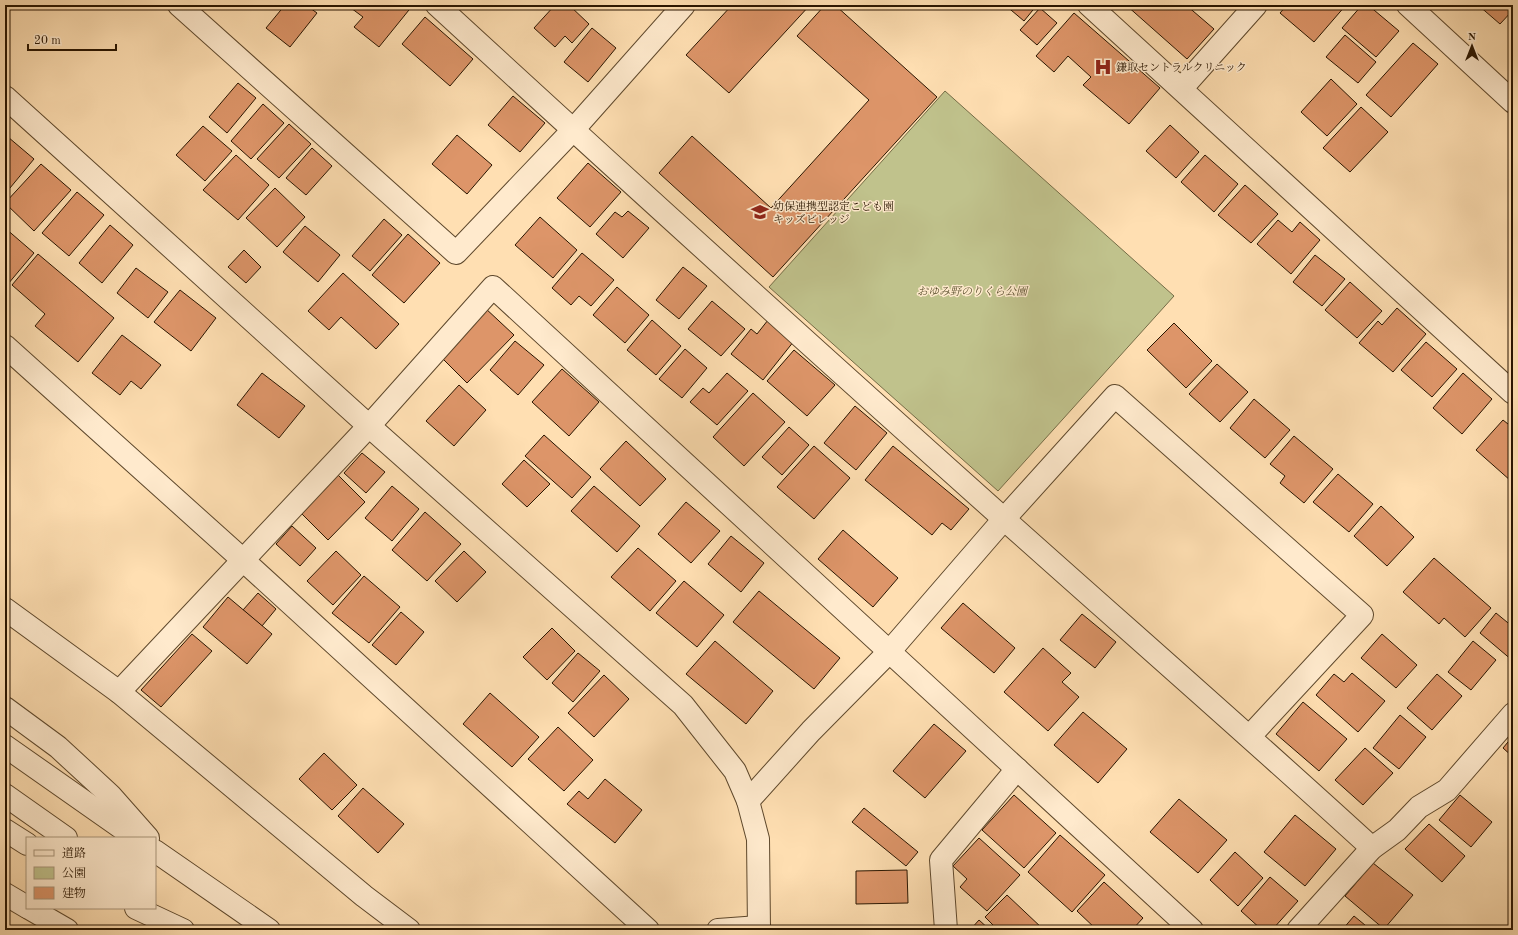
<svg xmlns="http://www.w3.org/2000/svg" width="1518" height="935" font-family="'Old Standard TT','Noto Serif JP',serif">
<rect width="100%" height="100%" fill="#ffdfb2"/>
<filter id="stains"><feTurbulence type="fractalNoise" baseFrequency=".005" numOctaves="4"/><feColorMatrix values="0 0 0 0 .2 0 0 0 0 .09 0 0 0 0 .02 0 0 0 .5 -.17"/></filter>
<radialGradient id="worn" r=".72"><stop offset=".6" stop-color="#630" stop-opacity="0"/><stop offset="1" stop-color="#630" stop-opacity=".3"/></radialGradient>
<polygon fill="#c0c28c" stroke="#746c46" points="945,91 1174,296 998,491 769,287"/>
<g fill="#dd9569" stroke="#291500">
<polygon points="285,5 306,5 317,13 290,47 266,28"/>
<polygon points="347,5 413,5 379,47 354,27 363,17"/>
<polygon points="555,5 569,5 589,24 572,43 565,36 555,47 534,28"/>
<polygon points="732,5 810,5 729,93 686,55"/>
<polygon points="825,5 835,5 937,97 773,277 659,173 692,136 771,208 869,100 797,36"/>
<polygon points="1005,5 1037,5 1024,21"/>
<polygon points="1126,5 1186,5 1214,29 1187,59"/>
<polygon points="1287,5 1346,5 1314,42 1280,13"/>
<polygon points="1362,5 1368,5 1399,31 1376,57 1342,28"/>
<polygon points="1478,5 1513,5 1513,10 1500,24"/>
<polygon points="1040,8 1057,23 1037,45 1020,30"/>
<polygon points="1074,13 1160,88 1129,124 1083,85 1091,77 1068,56 1054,72 1036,56"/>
<polygon points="425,17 473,59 450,86 402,44"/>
<polygon points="592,28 616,48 588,82 564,62"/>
<polygon points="1345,35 1376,62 1358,83 1326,57"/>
<polygon points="1413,43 1438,64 1391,117 1366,95"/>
<polygon points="1331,79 1357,104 1327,136 1301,112"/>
<polygon points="238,83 256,98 227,133 209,117"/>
<polygon points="513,96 545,123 520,152 488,125"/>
<polygon points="263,104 284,123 251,159 231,141"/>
<polygon points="1361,107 1388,132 1350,172 1323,148"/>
<polygon points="289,124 311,144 279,178 257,159"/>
<polygon points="1170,125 1199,152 1176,178 1146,151"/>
<polygon points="203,126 232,151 205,181 176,155"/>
<polygon points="457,135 492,165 467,194 432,164"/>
<polygon points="8,137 34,159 5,194 5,140"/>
<polygon points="312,148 332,166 306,195 286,178"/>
<polygon points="236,155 269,185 238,220 203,190"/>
<polygon points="1205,155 1238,184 1214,212 1181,182"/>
<polygon points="588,163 621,192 590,227 557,198"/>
<polygon points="41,164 71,190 34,231 5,203"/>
<polygon points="1245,185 1278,214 1251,243 1218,215"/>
<polygon points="275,188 305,217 277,247 246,218"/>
<polygon points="77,192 104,215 69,256 42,233"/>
<polygon points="628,211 649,228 623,258 596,234 615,212 622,217"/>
<polygon points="540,217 577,250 553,278 515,245"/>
<polygon points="384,219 402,235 370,271 352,256"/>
<polygon points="1278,220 1292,232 1300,222 1320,240 1291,274 1257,244"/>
<polygon points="110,225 133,245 102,283 79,263"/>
<polygon points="305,226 340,255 318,282 283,252"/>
<polygon points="5,228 34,253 8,284 5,282"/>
<polygon points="408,234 440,263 404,303 372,275"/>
<polygon points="244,250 261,267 246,283 228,267"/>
<polygon points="582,253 614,280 591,306 579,296 571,305 552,288"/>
<polygon points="38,254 114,318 78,362 35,326 45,314 12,285"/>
<polygon points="1315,255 1345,279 1322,306 1293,282"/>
<polygon points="683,267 707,286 679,319 656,300"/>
<polygon points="136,268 168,292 148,318 117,293"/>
<polygon points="343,273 399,324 376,349 341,317 329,330 308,311"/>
<polygon points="1350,282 1382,311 1357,338 1325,310"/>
<polygon points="617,287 649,315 625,343 593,315"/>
<polygon points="180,290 216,318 191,351 154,322"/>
<polygon points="712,301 745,329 721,356 688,329"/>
<polygon points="484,307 514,335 467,383 438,354"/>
<polygon points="1397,308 1426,334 1393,372 1359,343 1378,321 1382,325"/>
<polygon points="652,320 681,346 656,375 627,350"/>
<polygon points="768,320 794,341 763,380 731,354 751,329 757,334"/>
<polygon points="1174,323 1212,361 1186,388 1147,350"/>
<polygon points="122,335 161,365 141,389 131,381 120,395 92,373"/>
<polygon points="515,341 544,365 518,395 490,370"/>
<polygon points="1426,342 1457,369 1432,397 1401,370"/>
<polygon points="685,349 707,368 682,398 659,379"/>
<polygon points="794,350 835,385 807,416 767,381"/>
<polygon points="1217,364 1248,392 1220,422 1189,394"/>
<polygon points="562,369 599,402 569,436 532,402"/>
<polygon points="262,373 305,406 279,438 237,405"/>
<polygon points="727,373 748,391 717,425 690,402 703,388 709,393"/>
<polygon points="1463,373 1492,399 1462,434 1433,408"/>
<polygon points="459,385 486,410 454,446 426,421"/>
<polygon points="753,393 785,422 744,466 713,437"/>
<polygon points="1254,399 1290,430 1265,458 1230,428"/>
<polygon points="855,406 887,433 856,470 824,443"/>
<polygon points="1503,420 1513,428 1513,479 1511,481 1476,450"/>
<polygon points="789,427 809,445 782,475 762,457"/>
<polygon points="544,435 591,477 572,498 525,456"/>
<polygon points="1294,436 1333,469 1304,503 1280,483 1285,476 1270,464"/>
<polygon points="626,441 666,479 640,506 600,469"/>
<polygon points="814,446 850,478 814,519 777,487"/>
<polygon points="893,446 969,509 951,530 942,523 932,535 865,480"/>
<polygon points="362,453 385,472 366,493 344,473"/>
<polygon points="524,460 550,484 527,507 502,484"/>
<polygon points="337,474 365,502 328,540 300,512"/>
<polygon points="1338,474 1373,504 1349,532 1313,502"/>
<polygon points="392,486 419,509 392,541 365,518"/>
<polygon points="594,486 640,526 617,552 571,511"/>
<polygon points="686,502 720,531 691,563 658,534"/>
<polygon points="1381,506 1414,537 1387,566 1354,536"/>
<polygon points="425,512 461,544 427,581 392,550"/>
<polygon points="292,526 316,548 300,566 276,544"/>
<polygon points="843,530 898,578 873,607 818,559"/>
<polygon points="731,536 764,563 741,592 708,564"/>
<polygon points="638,548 676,581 650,611 611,577"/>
<polygon points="336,551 361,575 333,605 307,581"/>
<polygon points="464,551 486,572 457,602 435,581"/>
<polygon points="1434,558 1491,608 1465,637 1444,618 1439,624 1403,592"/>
<polygon points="364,576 400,607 369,643 332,613"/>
<polygon points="684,581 724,615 697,647 656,613"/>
<polygon points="759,591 840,658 814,689 733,622"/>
<polygon points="258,593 276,609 262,626 243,610"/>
<polygon points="228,597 272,634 247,664 203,627"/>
<polygon points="963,603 1015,648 994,673 941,628"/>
<polygon points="401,612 424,632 396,665 372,645"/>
<polygon points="1496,613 1513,627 1513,661 1480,633"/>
<polygon points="1082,614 1116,642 1095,668 1060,640"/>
<polygon points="552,628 575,651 547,680 523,657"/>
<polygon points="192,634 212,651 161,707 141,690"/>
<polygon points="1382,634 1417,665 1396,688 1361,658"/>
<polygon points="715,641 773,691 746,724 686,674"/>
<polygon points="1473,641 1496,660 1471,690 1448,672"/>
<polygon points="1043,648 1071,673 1062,682 1079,697 1048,731 1004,692"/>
<polygon points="578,653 600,671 573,702 552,683"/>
<polygon points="1352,673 1385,701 1358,732 1316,695 1334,674 1344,682"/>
<polygon points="1437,674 1462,696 1432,730 1407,708"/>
<polygon points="604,675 629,699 594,737 568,713"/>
<polygon points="490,693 539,737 512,767 463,724"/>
<polygon points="1303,702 1347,739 1319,771 1276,734"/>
<polygon points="1083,712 1127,749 1098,783 1054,745"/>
<polygon points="1400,715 1426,737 1399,769 1373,748"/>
<polygon points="934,724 966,751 925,798 893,771"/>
<polygon points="558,727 593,760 564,791 528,759"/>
<polygon points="1513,736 1513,757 1503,748"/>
<polygon points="1365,748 1393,773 1363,805 1335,780"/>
<polygon points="324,753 357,785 332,810 299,779"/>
<polygon points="605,779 642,810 615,843 567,804 579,791 588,799"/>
<polygon points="363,788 404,824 378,853 338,816"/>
<polygon points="1014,795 1056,833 1024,868 982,830"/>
<polygon points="1460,795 1492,822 1471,847 1439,820"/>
<polygon points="1179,799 1227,840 1198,873 1150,832"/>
<polygon points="864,808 918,852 906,866 852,822"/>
<polygon points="1295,815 1336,849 1305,886 1264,852"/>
<polygon points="1429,824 1465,856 1442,882 1405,849"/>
<polygon points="1060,835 1105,875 1072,912 1028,872"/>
<polygon points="979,838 1020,875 987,911 960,887 967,879 953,866"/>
<polygon points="1235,852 1263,878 1238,906 1210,880"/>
<polygon points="1373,863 1413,895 1384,929 1345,896"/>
<polygon points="907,870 908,903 856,904 856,871"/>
<polygon points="1270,877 1298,901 1272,930 1262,930 1241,911"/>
<polygon points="1104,882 1143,918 1132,930 1097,930 1077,911"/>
<polygon points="1007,895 1043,929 1042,930 998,930 985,917"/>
<polygon points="1354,916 1371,930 1342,930"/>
<polygon points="979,920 990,930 970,930"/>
</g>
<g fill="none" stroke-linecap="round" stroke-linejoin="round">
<g stroke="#5e482c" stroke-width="24">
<g id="minor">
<polyline points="179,5 456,253 573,130 684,5"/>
<path d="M437,5C625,178 814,349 1004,519C1127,629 1251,737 1372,848"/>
<polyline points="1089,5 1513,393"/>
<polyline points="1408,5 1513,102"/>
<polyline points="1182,88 1256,5"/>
<polyline points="5,346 243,560 648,930"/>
<polyline points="5,609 119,692 364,896 409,930"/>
<polyline points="119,692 369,426 493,287 1192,930"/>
<polyline points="748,801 811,731 889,652 1004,519 1115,396 1362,615 1250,736"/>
<polyline points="5,894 27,907"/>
<polyline points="29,908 67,930"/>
<polyline points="718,930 759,927"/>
<polyline points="946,930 941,860 1017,769"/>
<polyline points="1298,930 1372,848 1397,830 1419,807 1447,790 1513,714"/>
</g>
</g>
<g stroke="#5e482c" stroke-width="24">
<g id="tertiary">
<polyline points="5,97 369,426 683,705 735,771 748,801 758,839 759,930"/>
<polyline points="5,708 58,747 110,795 148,838"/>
<polyline points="5,746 136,838"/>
<polyline points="5,795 66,838"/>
<polyline points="5,830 27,844"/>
<polyline points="155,851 269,930"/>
<polyline points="136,908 183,930"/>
</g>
</g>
<use href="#minor" stroke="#ffeacd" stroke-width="22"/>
<use href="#tertiary" stroke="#ffeacd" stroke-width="22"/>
</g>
<defs>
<g id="hospital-bare" transform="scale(1.38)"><path d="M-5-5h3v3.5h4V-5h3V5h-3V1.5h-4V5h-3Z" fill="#8f2418" stroke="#ffeacd" stroke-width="2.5" paint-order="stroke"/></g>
<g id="school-bare" transform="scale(1.38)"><path d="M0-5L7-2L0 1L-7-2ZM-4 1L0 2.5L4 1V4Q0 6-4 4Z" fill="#8f2418" stroke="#ffeacd" stroke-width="2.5" paint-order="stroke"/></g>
</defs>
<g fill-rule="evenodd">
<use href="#hospital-bare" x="1103" y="67"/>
<use href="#school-bare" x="760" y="212"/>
</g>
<g text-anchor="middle" stroke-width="3" stroke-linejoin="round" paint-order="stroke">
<g font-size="11" fill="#291500" stroke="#ffeacd" text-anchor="start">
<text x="1116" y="71">鎌取セントラルクリニック</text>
<text x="773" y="210">幼保連携型認定こども園<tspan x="773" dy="13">キッズビレッジ</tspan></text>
</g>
<g font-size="11" font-style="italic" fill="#5e5231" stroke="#ffeacd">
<text x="972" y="295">おゆみ野のりくら公園</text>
</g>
</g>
<rect width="1518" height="935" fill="none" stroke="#ffdfb2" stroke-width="20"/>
<rect x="6" y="6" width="1506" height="923" fill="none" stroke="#291500" stroke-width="2"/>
<rect x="10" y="10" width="1498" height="915" fill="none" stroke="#291500"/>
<rect x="26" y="837" width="130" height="72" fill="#ffeacd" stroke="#a9957b"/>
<rect x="34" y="850" width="20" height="6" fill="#ffeacd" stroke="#a9957b"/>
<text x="62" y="857" font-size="12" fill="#291500">道路</text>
<rect x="34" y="867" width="20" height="12" fill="#c0c28c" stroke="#a9957b"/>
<text x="62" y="877" font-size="12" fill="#291500">公園</text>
<rect x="34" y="887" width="20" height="12" fill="#dd9569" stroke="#a9957b"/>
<text x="62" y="897" font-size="12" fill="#291500">建物</text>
<g transform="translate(1472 46)" stroke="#ffeacd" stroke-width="3" paint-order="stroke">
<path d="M0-3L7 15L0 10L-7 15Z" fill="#291500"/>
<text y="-6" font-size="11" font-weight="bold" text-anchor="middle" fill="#291500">N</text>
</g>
<path d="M28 44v6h88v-6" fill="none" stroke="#291500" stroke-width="2"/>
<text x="34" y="44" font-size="12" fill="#291500" stroke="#ffeacd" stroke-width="3" paint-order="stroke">20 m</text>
<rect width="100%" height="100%" filter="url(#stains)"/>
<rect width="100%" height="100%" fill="url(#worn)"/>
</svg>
